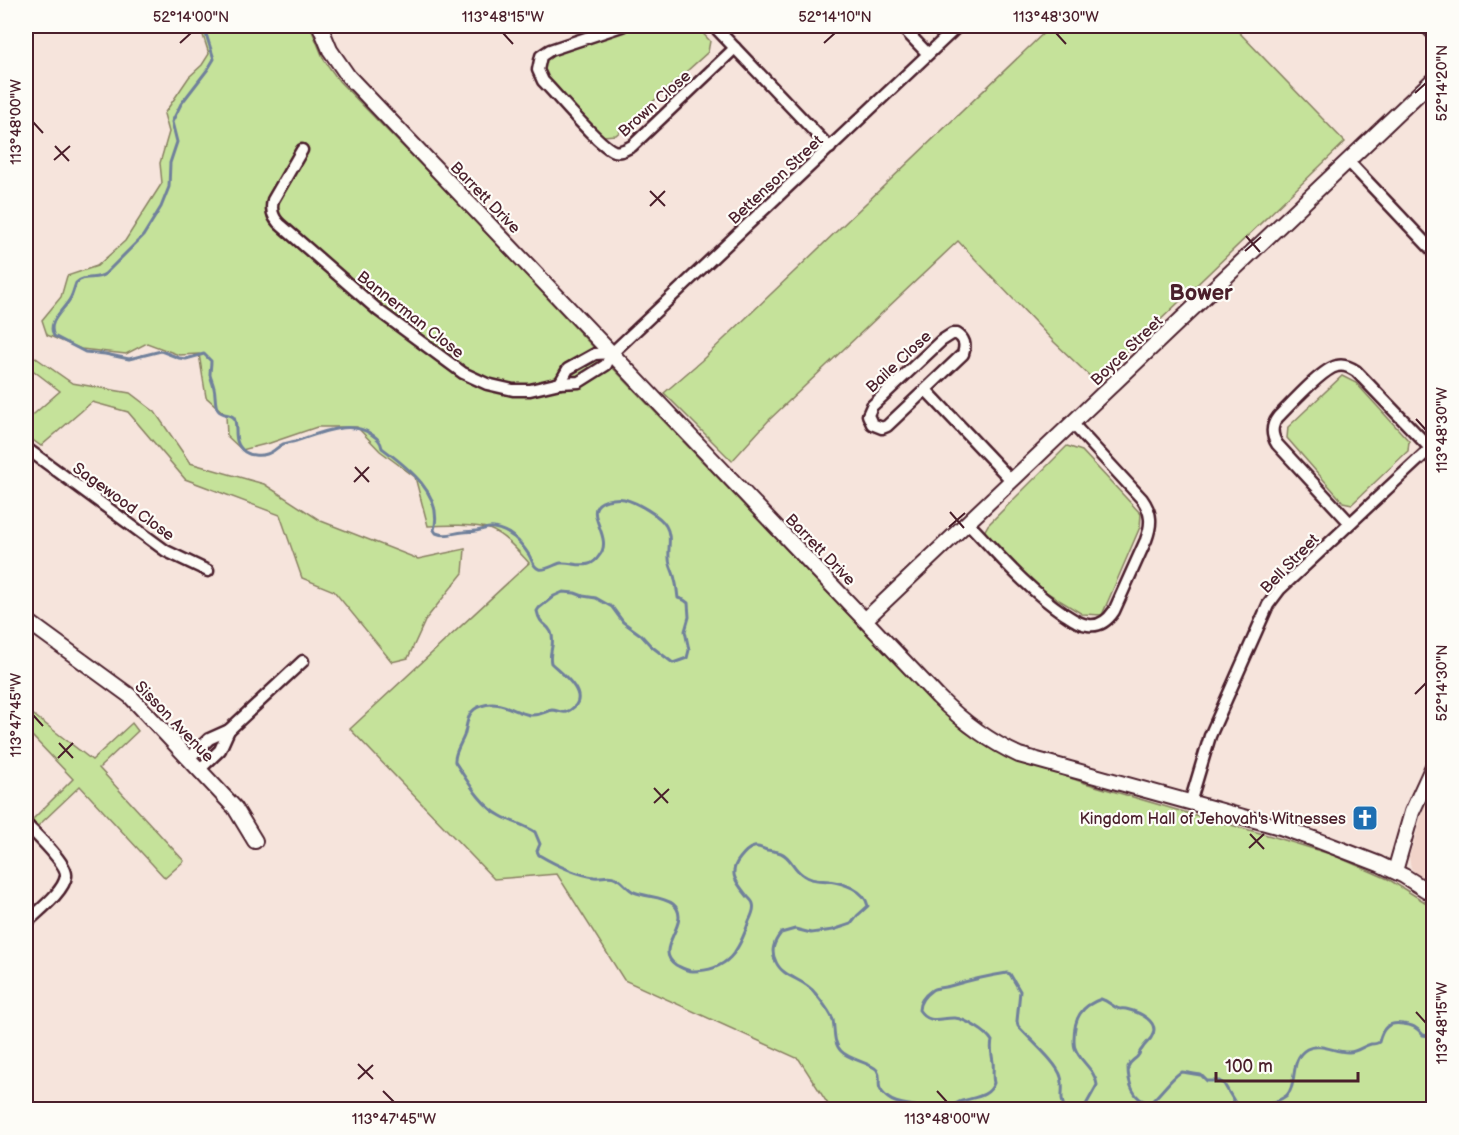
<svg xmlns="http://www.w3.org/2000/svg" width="1459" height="1135" font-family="'Balsamiq Sans',sans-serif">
<rect width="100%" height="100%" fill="#f6e4dc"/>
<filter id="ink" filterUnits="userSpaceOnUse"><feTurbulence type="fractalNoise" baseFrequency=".0167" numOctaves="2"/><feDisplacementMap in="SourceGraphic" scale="12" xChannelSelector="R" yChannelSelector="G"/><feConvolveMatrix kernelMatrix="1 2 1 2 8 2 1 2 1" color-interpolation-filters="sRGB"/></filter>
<g filter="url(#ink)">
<polygon fill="#f1d3c9" points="1433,778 1433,884 1416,874 1411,868 1409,857"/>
<g fill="#c5e29a" stroke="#888062" stroke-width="1.5">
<path d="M200,26H310L324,60L339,81L456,201L611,366L937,707L965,732L990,748L1018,760L1085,783L1177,810L1278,838L1333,855L1388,879L1433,907V1109H831L799,1059L624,980L557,874L494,879L350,729L529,563C518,551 505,535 489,529C477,524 443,525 428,526L415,477L380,451L357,427H317L270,443L242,450L227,436L226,415L206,397L199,354L179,355L147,343L126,354L81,349L47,335L42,320L61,297L67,276L97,266L125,241L162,183L160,163L169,132L164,114L189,77L202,65L209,54Z"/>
<polygon points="626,26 696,26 710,41 708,52 616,135 603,136 545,75 541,60 547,52"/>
<polygon points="1051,26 1233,26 1345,142 1096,382 1054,342 958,241 770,419 732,461 664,393 701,361"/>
<polygon points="26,351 72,383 130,393 155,412 190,463 264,484 321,521 418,559 465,549 463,573 426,619 408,658 392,662 334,591 302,578 280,515 185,479 128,412 92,402 41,446 26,435 26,421 60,391 26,365"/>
<polygon points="1342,376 1356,383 1409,441 1408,451 1352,504 1343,502 1287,438 1288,427"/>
<polygon points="1067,446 1082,451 1141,514 1140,527 1102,615 1082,614 1036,586 983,534 988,525"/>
<polygon points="26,709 92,760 132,723 138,731 99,768 184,861 165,878 80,786 38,826 32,820 73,779 32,736 26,735"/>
</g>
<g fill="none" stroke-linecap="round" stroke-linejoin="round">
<g stroke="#6f809b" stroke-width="3">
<path d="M208,26L206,34L214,59L208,69L181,104L172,122L177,142L170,163L169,187L161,207L143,236L105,274C96,281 85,274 76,283C74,288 73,293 71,297C65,310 46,321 54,336L85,352L105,354L129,359L161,351L179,358L186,359L204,354L211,361C211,366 210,370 210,375C211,379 213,383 214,388C216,395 214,404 218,410C222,416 231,413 234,418C239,427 231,442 245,452C251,456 261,456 267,454C274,452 277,447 283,444C287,443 292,442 296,441C318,434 349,419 371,434C377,438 381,441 382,448C406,466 444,494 434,530L436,533C446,537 453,533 463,532C467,531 472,532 476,531C483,530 487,527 494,528C510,531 520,541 529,555C532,560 533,567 539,569C547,571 554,564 561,563C570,562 580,567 589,564C593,563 597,559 599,556C615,538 582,512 602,502C608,499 618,498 624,499C636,502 661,516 666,526C672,536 668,547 669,558C669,566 674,572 675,580C677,586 677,592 678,598L684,600L688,603L689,617L685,631L689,650L687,658L673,663L651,646L641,635L623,622L612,607L596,598L583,596L575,593L563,592L554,596L539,608L537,611C540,626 547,623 551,632C556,644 548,652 551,663C560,672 589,693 574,707C572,709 569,711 566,712C561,713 557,710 552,710C545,711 540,716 530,715C513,712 500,699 481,706C466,711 468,723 464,736C461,744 454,753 455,762C467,780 481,806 501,816C512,822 524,825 535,832L540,844L537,851L539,855C556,865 575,874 594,877C602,878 609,874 616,878C623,881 627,889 634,892C645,897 663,896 673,904C694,922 651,949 676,965C682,968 686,971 693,971C728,971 739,951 749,921C751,917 755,909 753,904C753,902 750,899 748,897C737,883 727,874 740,858C744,853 748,848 754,847C759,846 763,849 767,850C772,851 776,851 781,853C791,857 793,869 803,875C811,881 819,880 829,881C843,883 865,890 868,906L858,915L851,924L833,930L811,933L795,929L781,933C774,942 770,951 776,962C783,978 805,979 815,993C821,1001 830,1011 833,1020C835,1030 833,1043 841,1051C849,1060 872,1063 877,1070C884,1081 872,1085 888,1098C899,1107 914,1103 927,1110"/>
<path d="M945,1110C951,1107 956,1103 962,1101C975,1097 989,1097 994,1083C992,1076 994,1069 993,1062C992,1054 990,1049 992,1041C987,1032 965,1019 955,1018C941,1017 930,1026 919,1010C919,1002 925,995 932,990C937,987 944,988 950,986C970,980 988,976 1007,973L1010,974L1020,991L1017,1021L1018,1026C1029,1039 1057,1062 1061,1077C1065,1088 1058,1099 1066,1110"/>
<path d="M1083,1110L1097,1085C1095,1069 1080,1062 1075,1048C1074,1046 1074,1041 1074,1039C1074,1018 1081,1006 1101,999C1108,1001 1111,1005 1117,1008C1121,1010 1121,1008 1126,1009C1139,1012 1162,1022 1151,1038C1148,1042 1144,1045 1142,1049C1137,1055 1142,1051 1137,1057C1133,1061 1130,1061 1128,1067C1128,1081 1133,1103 1151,1102C1159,1096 1175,1073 1182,1072C1184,1072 1198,1075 1201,1075L1207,1081H1219L1224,1084L1237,1106L1245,1110"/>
<path d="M1253,1110C1262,1107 1281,1101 1287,1095C1298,1084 1289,1059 1307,1049C1320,1042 1336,1053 1349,1052C1357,1052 1363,1046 1371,1044C1373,1044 1377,1044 1379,1042C1382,1029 1388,1021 1403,1024C1412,1025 1417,1027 1423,1035L1434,1037"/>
<polyline points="1415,1110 1434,1098"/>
</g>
<g stroke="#4a1f2b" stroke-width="15">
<g id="minor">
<path d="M622,26L550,50L541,56L538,70L543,81C557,95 599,146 614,151C621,153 626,149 632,146L735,48"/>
<polyline points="714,26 830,148"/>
<polyline points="901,26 928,54"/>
<path d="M302,150L273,200C270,212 274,220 283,227L379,311L463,373L487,384L513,390H530L560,383L579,382L606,365L612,353L958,26"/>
<polyline points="1348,161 1434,252"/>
<path d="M952,334H957C965,339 966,345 963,354L887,426L882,428L872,424L868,415L872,406L941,341Z"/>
<polyline points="560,383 568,369 595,354 612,353"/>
<polyline points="926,390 1012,481"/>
<polyline points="26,448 166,551 208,571"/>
<path d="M968,523C998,554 1026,588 1063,613C1071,618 1078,624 1088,625C1100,627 1108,620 1114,611L1146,540C1152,524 1152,513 1142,499L1072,423"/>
<path d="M1350,523L1277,444C1271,434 1271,426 1278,417C1291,404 1322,369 1337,366C1344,364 1350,367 1356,371L1430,448"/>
<polyline points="189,758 209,739 229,730 303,661"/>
<polyline points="199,770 220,750 229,730"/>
<polyline points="1190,803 1210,736 1268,605 1280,589 1434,445"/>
<path d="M26,824C35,834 68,864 66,876C64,892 37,912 26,923"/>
</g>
</g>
<g stroke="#4a1f2b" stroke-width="18">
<g id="tertiary">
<path d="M320,26L330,50L348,76L938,697C963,722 988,741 1019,755L1280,827L1314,839L1379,864L1404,876L1434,895"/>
<polyline points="1427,26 1434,33"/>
<polyline points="866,619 1434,79"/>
<polyline points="26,620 130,696 235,808 255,841"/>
<polyline points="1395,871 1412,812 1434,764"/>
</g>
</g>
<use href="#minor" stroke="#fdfcf7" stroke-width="10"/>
<use href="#tertiary" stroke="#fdfcf7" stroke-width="14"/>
</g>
</g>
<path fill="none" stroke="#4a1f2b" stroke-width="2" d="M503,33L513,44M1056,33L1066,44M180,43L191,33M824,43L835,33M1415,93L1426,83M33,122L43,133M55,146L69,161M54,160L70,146M650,191L665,206M650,206L665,191M1246,236L1260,252M1245,251L1261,237M1416,419L1426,430M355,467L369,482M354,482L369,467M950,512L964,528M949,527L965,513M1415,694L1426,683M33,715L43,726M59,743L73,758M58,758L73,743M654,788L668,803M654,803L669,789M1250,834L1264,849M1249,848L1264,834M1416,1012L1426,1023M358,1064L373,1079M358,1079L373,1065M383,1091L394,1102M937,1091L947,1102"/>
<defs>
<g id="church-square" transform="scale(1.35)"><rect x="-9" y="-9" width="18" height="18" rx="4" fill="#1f6fb2" stroke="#fdfcf7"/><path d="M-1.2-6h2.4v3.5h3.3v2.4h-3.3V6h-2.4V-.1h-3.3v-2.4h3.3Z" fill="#fff"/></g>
</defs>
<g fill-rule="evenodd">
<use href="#church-square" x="1365" y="818"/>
</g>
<g text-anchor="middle" stroke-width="4.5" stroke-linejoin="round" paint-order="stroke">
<g font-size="16" fill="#4a1f2b" stroke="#fdfcf7">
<text transform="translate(654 103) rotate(-42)" y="6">Brown Close</text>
<text transform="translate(775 179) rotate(-43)" y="6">Bettenson Street</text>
<text transform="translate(486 197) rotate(46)" y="6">Barrett Drive</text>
<text transform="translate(411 314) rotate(38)" y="6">Bannerman Close</text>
<text transform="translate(1126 350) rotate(-44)" y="6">Boyce Street</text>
<text transform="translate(898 361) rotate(-43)" y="6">Baile Close</text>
<text transform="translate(124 501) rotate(36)" y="6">Sagewood Close</text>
<text transform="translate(821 549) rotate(46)" y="6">Barrett Drive</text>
<text transform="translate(1289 563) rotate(-46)" y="6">Bell Street</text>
<text transform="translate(175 721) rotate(46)" y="6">Sisson Avenue</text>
</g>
<g font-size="16" fill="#4a1f2b" stroke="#fdfcf7" text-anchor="end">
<text x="1346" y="824">Kingdom Hall of Jehovah's Witnesses</text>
</g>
<g font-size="22" font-weight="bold" fill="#4a1f2b" stroke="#fdfcf7">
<text x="1201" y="300">Bower</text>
</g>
</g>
<rect width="1459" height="1135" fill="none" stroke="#fdfcf7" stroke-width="66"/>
<path d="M1216 1072v9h142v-9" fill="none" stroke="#4a1f2b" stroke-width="3"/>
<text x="1225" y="1072" font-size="18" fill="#4a1f2b" stroke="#fdfcf7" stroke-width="4.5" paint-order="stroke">100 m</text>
<rect x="33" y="33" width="1393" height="1069" fill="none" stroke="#4a1f2b" stroke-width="2"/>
<g font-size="15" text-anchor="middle" fill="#4a1f2b">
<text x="191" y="22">52°14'00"N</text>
<text x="503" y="22">113°48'15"W</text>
<text x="835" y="22">52°14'10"N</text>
<text x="1056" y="22">113°48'30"W</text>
<text transform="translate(1442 83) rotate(-90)" y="5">52°14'20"N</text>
<text transform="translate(16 122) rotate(-90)" y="5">113°48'00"W</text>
<text transform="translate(1442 430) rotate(-90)" y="5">113°48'30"W</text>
<text transform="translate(1442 683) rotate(-90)" y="5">52°14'30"N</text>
<text transform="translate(16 715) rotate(-90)" y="5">113°47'45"W</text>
<text transform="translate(1442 1023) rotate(-90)" y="5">113°48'15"W</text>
<text x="394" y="1124">113°47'45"W</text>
<text x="947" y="1124">113°48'00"W</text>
</g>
</svg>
